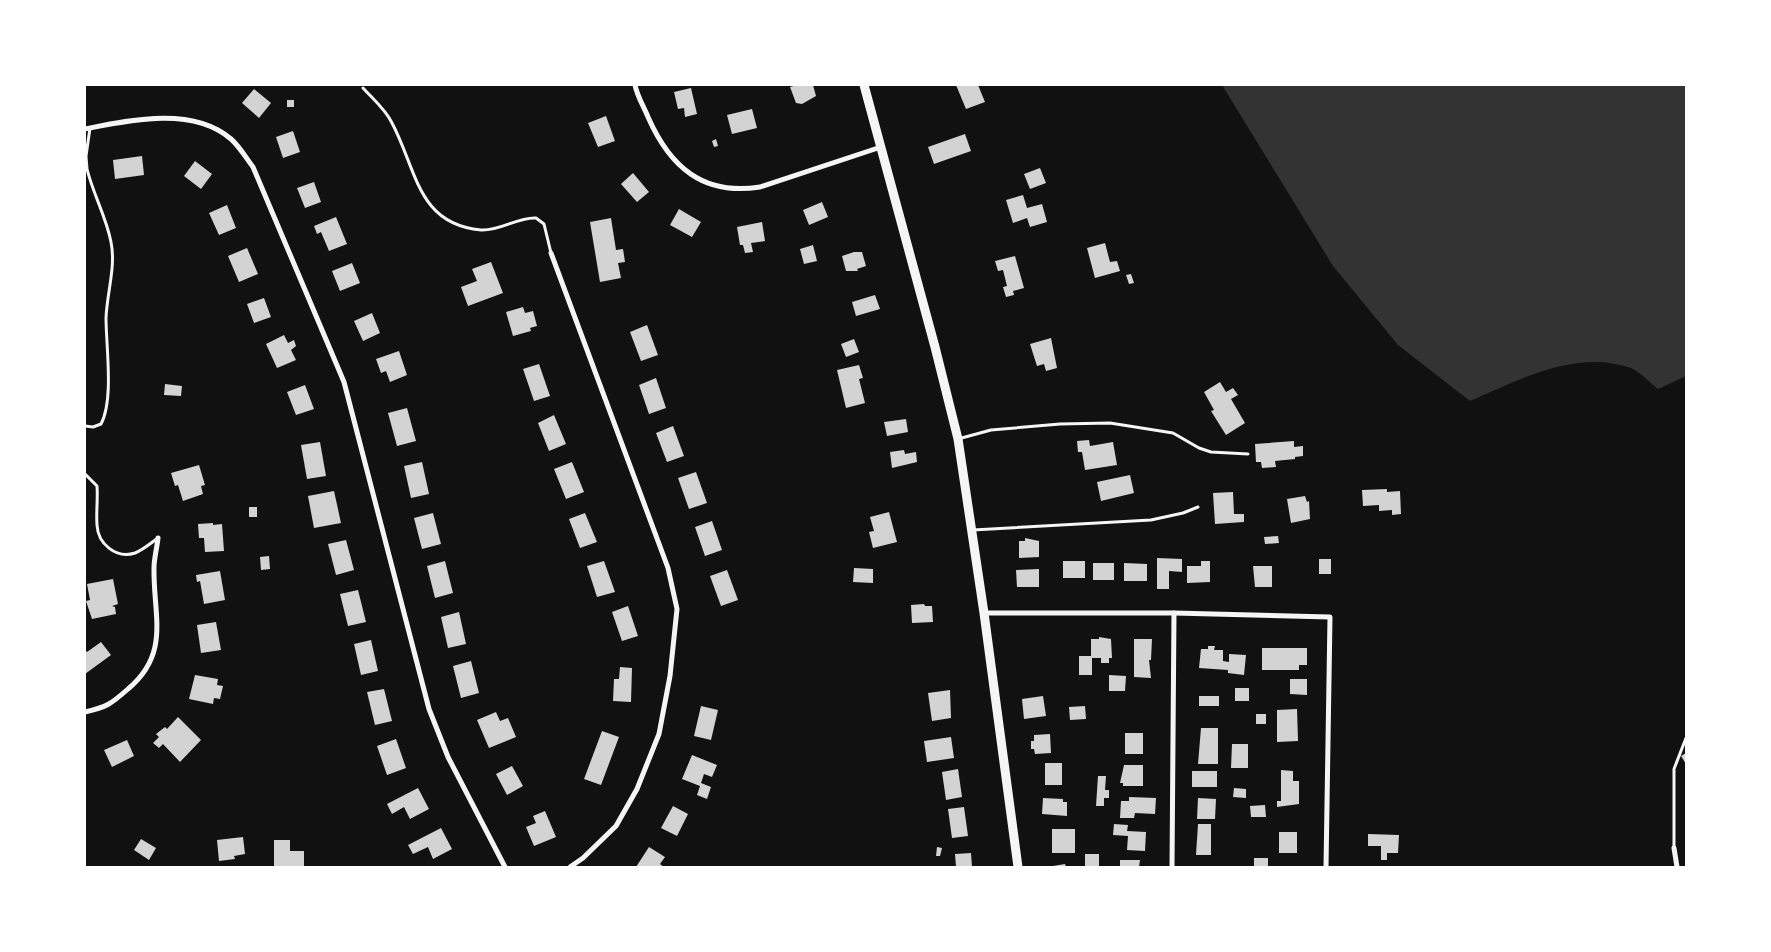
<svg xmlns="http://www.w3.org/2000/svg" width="1771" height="952" font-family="Spectral,serif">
<rect width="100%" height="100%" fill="#111"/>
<path fill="#333" d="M1222,85H1686V376L1658,389C1650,383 1640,372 1631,368C1576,349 1519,380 1470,401L1398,345L1333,266Z"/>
<g fill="#d3d3d3">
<polygon points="797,85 813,85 816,96 802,104 796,103 790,87"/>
<polygon points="956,85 978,85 985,102 966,109"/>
<polygon points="691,88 697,114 685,117 684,108 678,109 674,92"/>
<polygon points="254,89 271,103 259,118 242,103"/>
<rect x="287" y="100" width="7" height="7"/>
<polygon points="752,109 757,128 732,134 727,115"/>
<polygon points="606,116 615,141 598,147 588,123"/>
<polygon points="293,131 300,152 283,158 276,137"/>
<polygon points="965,134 971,151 934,164 928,147"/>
<polygon points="716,139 718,146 714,147 712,141"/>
<polygon points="142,156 144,175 115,179 113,160"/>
<polygon points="195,161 212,174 201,189 184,176"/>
<polygon points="1040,168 1046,183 1030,189 1024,174"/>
<polygon points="633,173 649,192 637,202 621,184"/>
<polygon points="314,182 321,202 305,208 297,188"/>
<polygon points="1023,195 1027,208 1042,204 1047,222 1030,227 1027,218 1013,223 1006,200"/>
<polygon points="822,202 828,217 809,225 803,210"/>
<polygon points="227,205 236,228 219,235 209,213"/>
<polygon points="679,209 701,222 692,237 670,225"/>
<polygon points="336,217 347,244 329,251 321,232 317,234 314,226"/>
<polygon points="611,218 616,250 623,249 625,262 618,263 621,278 600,282 590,222"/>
<polygon points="762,222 765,241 751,243 753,252 745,253 743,245 740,245 737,227"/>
<polygon points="1105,243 1110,262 1117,261 1120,271 1095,278 1087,248"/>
<polygon points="813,245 817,261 804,264 800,249"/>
<polygon points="247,248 258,274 239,282 228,256"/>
<polygon points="854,252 862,252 866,266 857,269 858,271 846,271 842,256"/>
<polygon points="1015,256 1024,288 1013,291 1014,295 1006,297 1003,287 1007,286 1003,270 998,271 995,261"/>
<polygon points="491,262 503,293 468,306 461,287 477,281 472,269"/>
<polygon points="352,263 360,283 340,291 332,271"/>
<polygon points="1131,274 1134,283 1129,284 1126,275"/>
<polygon points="875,295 880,309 856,316 852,302"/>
<polygon points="264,298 271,317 254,323 247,304"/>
<polygon points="523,307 525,313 533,311 537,326 530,328 531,331 513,336 506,312"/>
<polygon points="372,313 380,333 363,341 354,321"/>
<polygon points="647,325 658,355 641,361 630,332"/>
<polygon points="284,335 288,343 294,340 296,346 291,350 296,360 277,368 266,344"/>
<polygon points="1051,338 1057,368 1046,371 1044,364 1037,366 1030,344"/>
<polygon points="854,339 859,352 846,357 841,344"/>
<polygon points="399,351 407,375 390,382 386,371 381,373 376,359"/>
<polygon points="539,364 550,396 534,401 523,369"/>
<polygon points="859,365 863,378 859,379 865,403 846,408 837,370"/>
<polygon points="656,378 666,408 649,414 639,385"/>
<polygon points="1220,382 1226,392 1233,388 1238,395 1231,399 1245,423 1226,435 1211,411 1214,410 1204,392"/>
<polygon points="165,384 182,386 181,396 164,395"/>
<polygon points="305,385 314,409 296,415 287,392"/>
<polygon points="407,408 416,441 397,446 388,413"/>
<polygon points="554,415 566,444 549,451 538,423"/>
<polygon points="906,419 908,432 887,436 884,422"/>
<polygon points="673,426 684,456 667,462 656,433"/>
<polygon points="1089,440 1090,446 1113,442 1117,465 1085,470 1082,452 1078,452 1077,441"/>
<polygon points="1294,441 1294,447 1303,446 1303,456 1295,457 1295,459 1275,461 1276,467 1262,468 1261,462 1256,462 1255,444"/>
<polygon points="320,442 326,476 307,479 301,445"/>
<polygon points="904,450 905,454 916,452 917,462 892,468 890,452"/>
<polygon points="422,462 429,494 411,498 404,466"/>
<polygon points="572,462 584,492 566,499 554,469"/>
<polygon points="199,465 205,485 201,486 203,494 183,501 178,485 175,486 171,473"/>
<polygon points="696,472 707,503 689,509 678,478"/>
<polygon points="1130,475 1134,493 1101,501 1097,482"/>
<polygon points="1387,489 1387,492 1400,491 1401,514 1392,515 1392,510 1379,511 1379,505 1363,506 1362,490"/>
<polygon points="334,491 341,523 314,528 308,496"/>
<polygon points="1233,492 1234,514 1244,514 1244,522 1215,524 1213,493"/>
<polygon points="1305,496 1307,502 1309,501 1310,519 1291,523 1287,499"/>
<rect x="249" y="507" width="8" height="10"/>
<polygon points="889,512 897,542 873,548 869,532 874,531 870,517"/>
<polygon points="433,513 441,544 422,549 414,518"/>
<polygon points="585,513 597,542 580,548 569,519"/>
<polygon points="712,521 722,550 705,556 695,527"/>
<polygon points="213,523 213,525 222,524 224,551 205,552 204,538 199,538 198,524"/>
<polygon points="1278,536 1279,543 1265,544 1264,537"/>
<polygon points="1025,538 1039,541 1039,557 1019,558 1019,541 1025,541"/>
<polygon points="346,540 354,570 336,575 328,544"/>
<polygon points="269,556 270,569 261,570 260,557"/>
<polygon points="1157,558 1182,559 1182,572 1169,571 1169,589 1157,589"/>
<rect x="1319" y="559" width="12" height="15"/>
<polygon points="445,561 453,593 435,598 427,566"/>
<polygon points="604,561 615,592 597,597 587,566"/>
<rect x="1063" y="561" width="22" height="17"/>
<polygon points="1201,561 1210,561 1210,582 1187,583 1187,566 1201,566"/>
<rect x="1093" y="563" width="21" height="17"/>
<polygon points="1124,563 1147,564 1147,581 1124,581"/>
<polygon points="1253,566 1272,566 1272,587 1255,587"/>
<polygon points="854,568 873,569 873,583 853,582"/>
<polygon points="1039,569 1039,587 1017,587 1016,570"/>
<polygon points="727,570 738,600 721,606 710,576"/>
<polygon points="220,571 225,600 204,604 200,581 197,582 196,575"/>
<polygon points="113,579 118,604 112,606 115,607 116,614 92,619 86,601 90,600 87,584"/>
<polygon points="358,590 366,622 348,626 340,594"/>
<polygon points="924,604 925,606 932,606 933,622 912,623 911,605"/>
<polygon points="628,606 638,636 622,641 612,612"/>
<polygon points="459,612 466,644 448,648 441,617"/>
<polygon points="216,622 221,650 201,653 197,625"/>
<polygon points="1099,637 1111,639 1112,658 1109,658 1109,663 1101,663 1101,658 1092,658 1092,675 1079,675 1079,656 1091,656 1091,639 1099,639"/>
<polygon points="1134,639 1152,639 1151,660 1149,660 1151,678 1134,677"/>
<polygon points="371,640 378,671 361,675 354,644"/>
<polygon points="101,642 111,655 85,674 85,650 87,652"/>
<polygon points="1208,646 1215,646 1214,650 1223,650 1223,661 1229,662 1229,654 1246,655 1244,675 1228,673 1228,670 1199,668 1201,649 1208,649"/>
<polygon points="1262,648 1307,648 1307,665 1299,665 1299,670 1262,670"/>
<polygon points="471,661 479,693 461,698 453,666"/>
<polygon points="620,667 632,668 631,702 613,701 614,679 619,679"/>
<polygon points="195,675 218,679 217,685 223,686 220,699 214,698 213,704 189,699"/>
<polygon points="1109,675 1126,676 1125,691 1109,691"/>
<polygon points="1290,679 1307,679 1307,695 1290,694"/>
<rect x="1235" y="688" width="14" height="13"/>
<polygon points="384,689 392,721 375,725 367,692"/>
<polygon points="950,690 951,718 932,721 928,693"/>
<polygon points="1043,696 1046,716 1024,719 1022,699"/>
<rect x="1199" y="696" width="20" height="10"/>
<polygon points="701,706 718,710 711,740 694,736"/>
<polygon points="1085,706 1086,719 1070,720 1069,707"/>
<polygon points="1297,709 1298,741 1277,742 1277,710"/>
<polygon points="496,712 500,721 508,718 516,737 489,748 477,720"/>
<rect x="1256" y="714" width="10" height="10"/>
<polygon points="178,717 201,740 180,762 163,744 159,748 153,743 159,737 156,734 165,727 167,729"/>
<polygon points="1201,728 1218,728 1218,764 1198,764"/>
<polygon points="602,731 619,737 601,785 584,779"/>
<rect x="1125" y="733" width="18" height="21"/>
<polygon points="1050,734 1051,753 1035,754 1034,749 1031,749 1031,741 1034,741 1034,735"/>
<polygon points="951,737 954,758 927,762 924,741"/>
<polygon points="396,739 406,768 387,775 377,746"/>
<polygon points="127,740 134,756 112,767 104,750"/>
<polygon points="1232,744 1248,744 1248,768 1231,768"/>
<polygon points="1686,753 1686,764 1681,756"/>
<polygon points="692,755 717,765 712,777 704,774 701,783 711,787 707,799 697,795 700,786 682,779"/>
<rect x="1045" y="763" width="17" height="22"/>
<polygon points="1124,765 1143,765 1143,786 1123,786 1123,783 1120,783"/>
<polygon points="512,766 523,786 507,795 496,774"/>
<polygon points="958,769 962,797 946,800 942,772"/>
<polygon points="1281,770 1293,771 1293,781 1299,781 1299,804 1277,807 1277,801 1281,801"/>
<rect x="1192" y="771" width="25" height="16"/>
<polygon points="1098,776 1106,776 1105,790 1109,790 1109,798 1104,798 1104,806 1096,806"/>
<polygon points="418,788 429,809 410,819 404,807 392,814 387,804"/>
<polygon points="1234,788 1246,789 1246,798 1233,797"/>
<polygon points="1129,797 1156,798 1155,814 1135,813 1134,818 1120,818 1121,801 1129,801"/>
<polygon points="1043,798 1063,799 1063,802 1067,802 1067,816 1042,814"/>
<polygon points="1198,798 1216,799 1215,819 1197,819"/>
<polygon points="1265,805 1266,817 1251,817 1250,806"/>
<polygon points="673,806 688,814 677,836 661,828"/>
<polygon points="964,807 968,836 952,838 948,809"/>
<polygon points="545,811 556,837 534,846 526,827 536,823 533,816"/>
<polygon points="1114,824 1128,825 1127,831 1146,832 1145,851 1127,850 1128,836 1113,835"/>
<polygon points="1198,824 1211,824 1211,855 1196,855"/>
<polygon points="441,828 452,849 433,859 428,847 413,854 408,845"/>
<rect x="1052" y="829" width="23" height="24"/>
<rect x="1279" y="832" width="18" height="21"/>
<polygon points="1368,834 1399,835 1398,853 1387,853 1387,860 1381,860 1381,846 1368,846"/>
<polygon points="243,837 245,854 234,856 235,859 219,861 217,840"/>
<polygon points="141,839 156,848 149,860 134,850"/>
<polygon points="274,840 290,840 290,851 304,851 304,867 274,867"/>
<polygon points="649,847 665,857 660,864 664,867 636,867"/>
<polygon points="937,847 942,848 940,856 936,856"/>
<polygon points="971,853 972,867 956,867 955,854"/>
<rect x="1085" y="854" width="14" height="13"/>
<rect x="1254" y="858" width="14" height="9"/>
<polygon points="1120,860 1140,860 1139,867 1120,867"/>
<polygon points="1065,864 1066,867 1053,867 1053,866"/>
</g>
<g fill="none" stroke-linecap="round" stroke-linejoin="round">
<g stroke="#f5f5f5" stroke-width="3">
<path d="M363,88C373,99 386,110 392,123C417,170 417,224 481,230C501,231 517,217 536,218L544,224L551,253"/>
<path d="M85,426L93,427L101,424C114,400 106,346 106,318C107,292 116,267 111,242C106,216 93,194 87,169L86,156L90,128"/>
<polyline points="958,439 991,430 1060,424 1110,423 1173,433 1199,448 1211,452 1248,454"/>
<path d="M85,474L97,486C98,499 96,512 97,525C98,544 116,559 135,553C143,550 151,543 158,538"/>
<polyline points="973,530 1151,520 1183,513 1198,507"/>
<polyline points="1674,848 1674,769 1686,738"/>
</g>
<g stroke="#f5f5f5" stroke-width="5">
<path d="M635,85C637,96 644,107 648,117C670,167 703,196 760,187L881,147"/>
<path d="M85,129C130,120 193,106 231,139C240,147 246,158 253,167L344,382L429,709L448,757L505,867"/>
<polyline points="551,253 668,568 677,609 670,676 659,734 637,789 616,826 583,858 570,867"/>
<polyline points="984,613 1174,613 1330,617 1326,867"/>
<path d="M85,712C107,707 111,704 128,689C171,653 153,615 154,568C154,558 157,548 158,538"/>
<polyline points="1674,848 1677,867"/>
<polyline points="1172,867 1174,613"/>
</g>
<polyline stroke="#f5f5f5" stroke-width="9" points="864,85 935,347 958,439 984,613 1018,867"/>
</g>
<rect width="1771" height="952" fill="none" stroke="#ffffff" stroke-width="172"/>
</svg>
